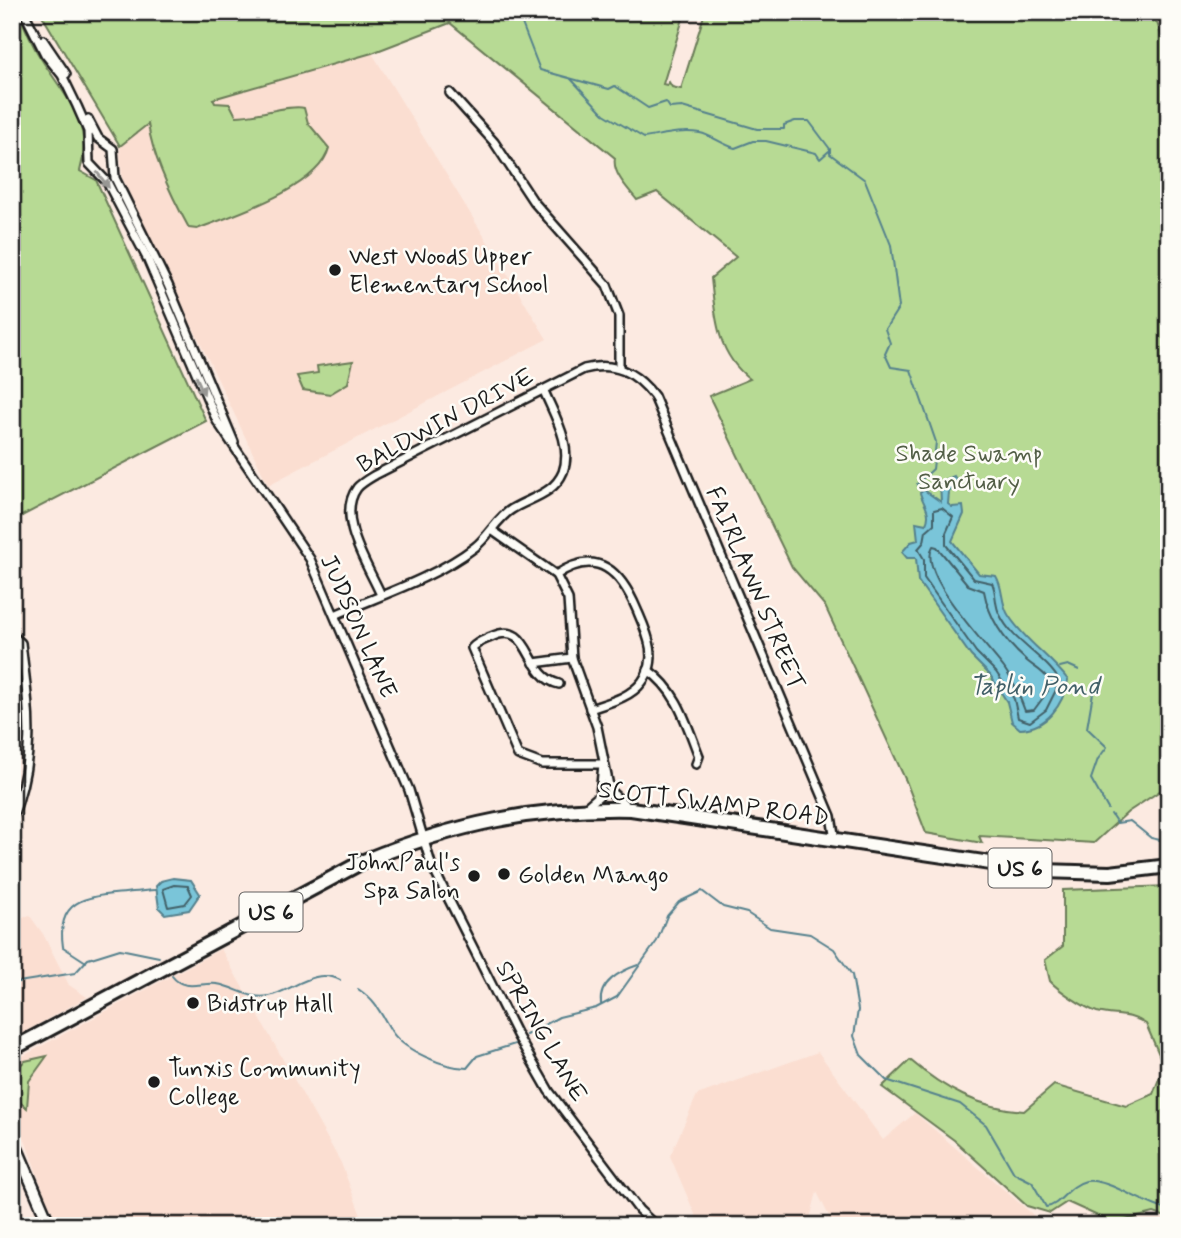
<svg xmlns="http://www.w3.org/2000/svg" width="1181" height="1238" font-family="Mynerve,sans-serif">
<rect width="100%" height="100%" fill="#fceae1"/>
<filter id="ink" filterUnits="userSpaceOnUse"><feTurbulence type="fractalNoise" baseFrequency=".0143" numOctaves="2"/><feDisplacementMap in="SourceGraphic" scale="14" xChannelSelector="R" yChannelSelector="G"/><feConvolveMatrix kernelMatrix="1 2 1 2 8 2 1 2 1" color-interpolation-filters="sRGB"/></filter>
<g filter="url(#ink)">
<g fill="#fbded1">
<polygon points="372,53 547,339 268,485 122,178 120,146 145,125 182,107"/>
<polygon points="30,916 43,934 69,985 87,997 12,1039 12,920"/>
<polygon points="221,949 341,1163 365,1226 59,1226 44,1193 12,1103 12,1062"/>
<polygon points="818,1052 883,1140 915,1113 1046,1226 834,1226 817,1192 808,1226 700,1226 670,1156 697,1095"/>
</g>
<g fill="#b7da94" stroke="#6a7b58" stroke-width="2">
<path d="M12,12H18C24,25 30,40 37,52C61,93 95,121 80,171L96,180L206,421L12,521Z"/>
<path d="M40,12H685L663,84L667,85L669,82L672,87L681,89L705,12H1153L1169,56V785L1128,812L1094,843L979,836L982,843L926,833L906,781L825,606L792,567L709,396L750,379C717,354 715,317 711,278L736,257L657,192L637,200C628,189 612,173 615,158L450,23L372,53L213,99L215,103L230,104L236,116C255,116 292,104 304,108L308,123L329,148C319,188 233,215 197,229L189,228C172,197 153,159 148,124L120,146Z"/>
<polygon points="353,361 348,383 330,394 303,390 297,376 318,373 317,366"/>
<path d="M1169,886V1218L1154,1213L1113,1223L1067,1202L1050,1213L1027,1206L954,1140L882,1087L910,1060C944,1089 979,1108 1024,1111L1054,1085L1126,1106L1153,1094L1164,1066L1146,1024C1127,1012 1116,1017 1097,1012C1085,1008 1058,990 1050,981L1045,960L1063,946V890Z"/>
<polygon points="47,1056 29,1081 27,1108 16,1099 12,1072 25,1061"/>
</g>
<g fill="#7ac5d9" stroke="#54818d" stroke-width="2">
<path d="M954,476L957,481L949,492L948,504L952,507L963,506L964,514L952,541L979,574L996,576C1004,589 1000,603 1009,616C1025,641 1051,657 1068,680C1063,705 1047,728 1020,729L1012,722L1007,702L990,675L971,656L918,581L916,558H907L902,552L911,542L918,540L916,522L926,524C932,512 923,504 920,493L924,490L941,502L940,482Z"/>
<polygon points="173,878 191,880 200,894 189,910 165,914 159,908 156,886 161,881"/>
</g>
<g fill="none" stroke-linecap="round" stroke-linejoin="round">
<g stroke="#426068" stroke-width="2">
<path d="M942,508L953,517L946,533V545L974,579L992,583C997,593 994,605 1000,615C1013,643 1046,656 1060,682L1046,710L1030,722L1018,718L1014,699L996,672L976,652L924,578V559L918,549L924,542L926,531L934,524V510Z"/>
<path d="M933,546L937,547L968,585L984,591C989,619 1005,642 1027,661C1034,667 1043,671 1048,679V691L1034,710L1025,711C1019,695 1014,682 1004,668C987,645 916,573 933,546Z"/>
<polygon points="174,885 188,886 192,895 185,904 168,907 163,889"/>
</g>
<g stroke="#54818d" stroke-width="2">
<polyline points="503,12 521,21 540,70 609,89 615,86 648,108 666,102 670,108 682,107 757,129 784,129 784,125 795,121 809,121 830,149 830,154 865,180 891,245 899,307 885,329 890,343 885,354 891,367 911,370 936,442 933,469 917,484 921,491"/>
<path d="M571,79L604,114L644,138C663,135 680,130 700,133C711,135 723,145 735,148L753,141H766L816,153L820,159L829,151"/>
<polyline points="1060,667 1068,665 1079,670"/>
<polyline points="1093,693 1087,728 1107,747 1098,759 1091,779 1108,809"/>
<polyline points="1111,814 1117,823 1130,821 1151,838 1169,842"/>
<path d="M86,962L63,947C55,893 95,897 133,892C141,892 147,890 156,890"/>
<path d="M172,976C184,992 201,982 217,984C236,987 249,1000 269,996C294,990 314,967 340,980"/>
<polyline points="12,983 75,973 88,959 120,949 159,957"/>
<path d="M358,989C376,1001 381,1014 392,1032C405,1051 445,1068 467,1068L477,1056L515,1044"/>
<path d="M601,1004C598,983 620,971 638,965"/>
<path d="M526,1035L559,1017L596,1008L617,997L657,941L667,916L679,902L702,891L723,907L747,913L770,928L810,934L834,949L852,975L858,1010L854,1036L861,1055L886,1080L960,1104L986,1125L1014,1173L1032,1182L1046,1207C1060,1206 1068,1185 1086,1181C1106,1177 1146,1206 1169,1210"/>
</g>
<g stroke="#1c1c1c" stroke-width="12">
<g id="street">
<polyline points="24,12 45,54 62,75 77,106 88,131 89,163 107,182 147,258 217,421 310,559 409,790 431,864 517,1035 549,1091 639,1210 656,1226"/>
<polyline points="43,40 66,74"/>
<polyline points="450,93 494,142 533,201 607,285 619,316 619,368"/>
<polyline points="88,119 98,138 113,149 115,178 168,285 234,442"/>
<polyline points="493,531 556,575 568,599 572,658 597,727 610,791 629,808"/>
<path d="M556,575C598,547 621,572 637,610C647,633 660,659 642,682C630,698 607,703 590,709"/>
<path d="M381,595C369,567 335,518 357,488C361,483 370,478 375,475L584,369C614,361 636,372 654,396L831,816L835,840"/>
<path d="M335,615C381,595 435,578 475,547C489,536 497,518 512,509C530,498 554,494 563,472C573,445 554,415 544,391"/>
<path d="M12,635L21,643C29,711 37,753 12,819"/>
<polyline points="534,663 572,658"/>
<path d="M648,670C678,691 686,723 699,756L696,764"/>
<path d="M559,684C524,676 532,618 491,637C484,640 477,642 472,648L518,755L542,764H603"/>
<polyline points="585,808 600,795 603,764"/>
</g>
</g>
<g stroke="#1c1c1c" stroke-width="15">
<polyline id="secondary" points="12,1137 50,1226"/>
</g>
<g stroke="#1c1c1c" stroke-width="18">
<path id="highway" d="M12,1049L366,860C456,824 534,807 631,809L1043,871L1110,873L1169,866"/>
</g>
<use href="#street" stroke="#fdfcf7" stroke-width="7"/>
<use href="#secondary" stroke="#fdfcf7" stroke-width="10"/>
<use href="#highway" stroke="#fdfcf7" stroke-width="12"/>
</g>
<defs><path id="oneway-solid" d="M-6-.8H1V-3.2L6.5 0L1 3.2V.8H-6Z" transform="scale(1.75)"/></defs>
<g fill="#989794">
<use href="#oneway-solid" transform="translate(103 180) rotate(52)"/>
<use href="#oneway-solid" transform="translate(200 385) rotate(66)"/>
</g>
</g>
<g fill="#1c1c1c" stroke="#fdfcf7" stroke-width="2.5">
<circle cx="335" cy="270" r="7"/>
<circle cx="504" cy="874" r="7"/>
<circle cx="474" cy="876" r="7"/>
<circle cx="193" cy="1003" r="7"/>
<circle cx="154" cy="1082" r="7"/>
</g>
<g text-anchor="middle" stroke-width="5" stroke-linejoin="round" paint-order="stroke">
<g fill="#fdfcf7" stroke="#605f5e" stroke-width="2">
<rect x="988.5" y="848.5" width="63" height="39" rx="5"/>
<rect x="239.5" y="892.5" width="63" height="39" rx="5"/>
</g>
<g font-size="23" font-weight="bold" fill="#1c1c1c">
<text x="1020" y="876">US 6</text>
<text x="271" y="920">US 6</text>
</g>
<g font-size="24" fill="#1c1c1c" stroke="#fdfcf7" text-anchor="start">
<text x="349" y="264">West Woods Upper<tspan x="349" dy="28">Elementary School</tspan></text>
<text x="460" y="870" text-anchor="end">JohnPaul's<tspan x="460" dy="28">Spa Salon</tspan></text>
<text x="518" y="882">Golden Mango</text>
<text x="207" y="1011">Bidstrup Hall</text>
<text x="168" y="1076">Tunxis Community<tspan x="168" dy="28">College</tspan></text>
</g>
<g font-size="24" fill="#1c1c1c" stroke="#fdfcf7">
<text transform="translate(445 420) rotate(-28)" y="8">BALDWIN DRIVE</text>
<text transform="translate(756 588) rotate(67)" y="8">FAIRLAWN STREET</text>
<text transform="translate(359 626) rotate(66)" y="8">JUDSON LANE</text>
<text transform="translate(714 803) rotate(7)" y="8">SCOTT SWAMP ROAD</text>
<text transform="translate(542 1031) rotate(60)" y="8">SPRING LANE</text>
</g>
<g font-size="24" fill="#525e46" stroke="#fdfcf7">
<text x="969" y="461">Shade Swamp<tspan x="969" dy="28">Sanctuary</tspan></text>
</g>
<g font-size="26" font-style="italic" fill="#426068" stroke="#fdfcf7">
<text x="1034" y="694">Taplin Pond</text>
</g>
</g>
<rect width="1181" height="1238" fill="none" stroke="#fdfcf7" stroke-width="42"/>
<rect x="21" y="21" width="1139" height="1196" fill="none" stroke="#1c1c1c" stroke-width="2.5" filter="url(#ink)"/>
</svg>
